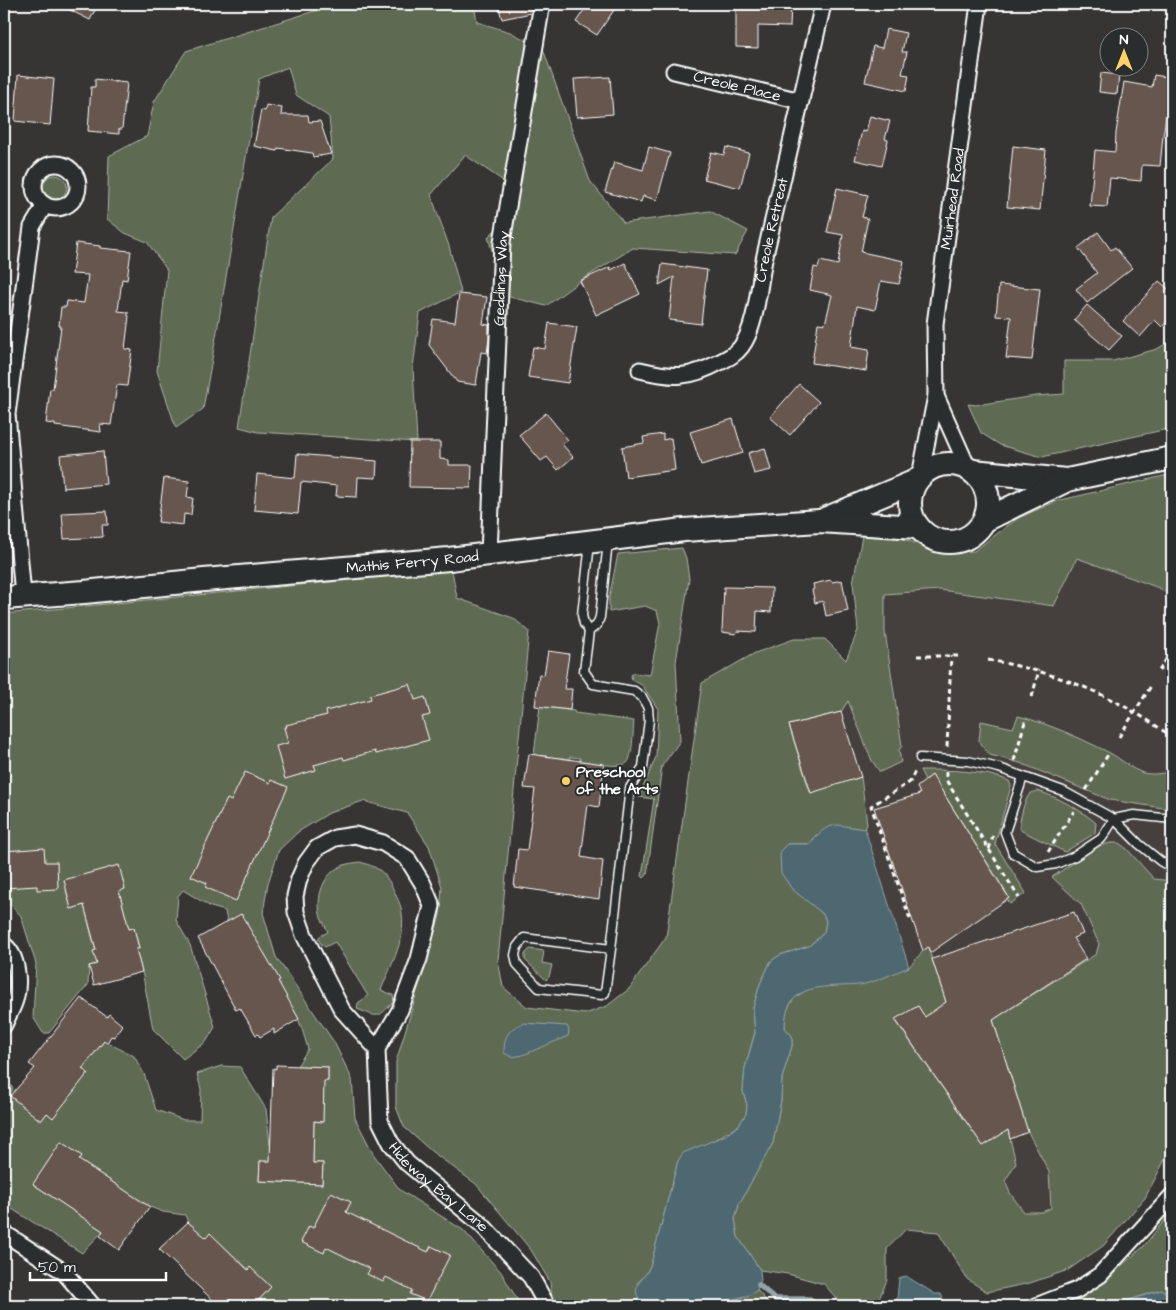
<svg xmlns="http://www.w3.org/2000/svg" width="1176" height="1310" font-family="'Architects Daughter',sans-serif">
<rect width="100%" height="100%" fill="#363534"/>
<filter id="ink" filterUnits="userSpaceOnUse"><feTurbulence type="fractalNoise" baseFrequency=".02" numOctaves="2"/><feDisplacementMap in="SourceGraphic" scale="10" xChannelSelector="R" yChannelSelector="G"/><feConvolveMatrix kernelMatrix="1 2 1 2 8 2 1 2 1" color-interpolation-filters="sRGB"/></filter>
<g filter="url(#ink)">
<polygon fill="#443f3c" points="1077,558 1159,588 1172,597 1172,881 1149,879 1081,904 1099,944 1096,954 1086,959 1028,1132 1049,1172 1051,1208 1042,1212 1024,1212 1010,1193 1005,1181 1016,1163 1007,1130 983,1146 895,1019 918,1006 925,1017 923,951 909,967 865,829 867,824 861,777 811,793 789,725 848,701 872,761 880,772 901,762 899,750 902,746 885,632 884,594 940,590 1054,606"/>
<g fill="#5e6a52" stroke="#aeb4a8">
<polygon points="337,4 474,4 477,22 510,32 543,49 590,181 624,223 710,211 748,231 735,255 633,248 580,281 546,306 506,296 488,237 515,211 502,180 465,155 431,195 449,246 461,292 420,313 413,368 417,442 258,432 239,427 271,217 333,159 329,117 296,95 288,67 259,79 217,331 203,409 176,428 157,371 167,270 147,242 125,233 107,219 109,156 147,136 154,102 186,51"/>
<circle cx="55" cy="187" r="12"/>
<polygon points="1172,340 1172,428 1042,457 1000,445 981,433 968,404 976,405 1036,396 1064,394 1064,361 1113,361 1157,349"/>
<path d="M1172,474V597L1159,588L1077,558L1054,606L940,590L885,594V632L902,746L899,750L901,762L880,772L872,761L848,701L841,712L789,725L810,792L861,777L867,824L865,829L853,828L816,835L810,844H787L812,905L823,914L826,921L824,933L809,946L780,955L771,961L760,984L753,1008L755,1032L745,1068L743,1091L747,1105L746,1114L738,1126L678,1161L651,1264L645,1276L637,1283L645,1300H651L654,1306H553L550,1282L531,1250L476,1184L431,1151L404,1127L396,1107V1062L440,915L442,887L429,846L407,813L363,801L329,813L298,832L279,850L268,883L263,913L276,957L334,1042L352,1079L355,1118L374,1155L400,1190L463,1230L501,1272L521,1306H253L271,1287L250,1268L244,1274L247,1268L210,1234L206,1238L188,1222L185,1215L163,1212L150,1207L85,1164L33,1184L103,1231L82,1253L4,1204V1073L13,1089L9,1095L41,1120L47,1113L88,1073L82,1069L104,1041L134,1056L144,1074L156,1110L184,1120H200L201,1089L197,1074L221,1066L240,1067L266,1109L270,1145L276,1146V1162L260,1161L259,1181L322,1184L323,1163H313L314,1121L322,1122L317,1081H328V1067L297,1066L308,1049C299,1018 296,1008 273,984L279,980L246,925L248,924L242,914L227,922L225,911L211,907L183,890L178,896L176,920L190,945L215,1027L206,1042L183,1059L153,1029L143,976L136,949L139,948L134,928L129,929L119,891L66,890L71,908L84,905L99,964L89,966L88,985L49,1033H43L33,1017L36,964L21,916L11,905L4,904V614L452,570L457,598L513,618L529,631L498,960L503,987L527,1007L585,1014L607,1006L629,989L666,937L702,683L755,653L794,639H825L846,660L858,630L853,583L863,531L889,534L941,552L974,551L1018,518L1057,501Z"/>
<polygon points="682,548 686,558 689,579 676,662 680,741 662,766 647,875 644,878 642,876 654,799 639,797 656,757 658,709 642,685 632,680 631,675 634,673 650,675 660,623 657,611 645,606 609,612 609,597 618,554"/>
<path d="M540,706L574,711L575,713L634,721C633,729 633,758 627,763C619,769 590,762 580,761V758L570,757L569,759L534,755Z"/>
<path d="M1018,716C1050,724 1080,738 1110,753C1121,759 1131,769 1143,773C1150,775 1166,774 1172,770V808H1163L1110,800L1020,763L990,755L981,745L979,741L981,721L1013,728Z"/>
<path d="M920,770C946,770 985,770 1009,781L1011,786L995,844L1026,893L1010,904L1007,899L1009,897L932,775L925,780Z"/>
<path d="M1038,791C1059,798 1080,809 1096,823L1095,833L1065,852L1022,831L1019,828C1020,820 1024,799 1030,794C1032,792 1035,792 1038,791Z"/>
<polygon points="1110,843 1119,843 1127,849 1154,879 1172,881 1172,1146 1145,1198 1103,1246 1068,1270 1030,1283 987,1292 967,1279 938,1232 906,1229 887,1249 887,1280 876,1306 851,1306 836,1298 824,1284 788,1274 760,1270 738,1237 735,1219 739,1204 773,1143 781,1100 782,1078 792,1046 792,1036 785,1028 785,1014 793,999 808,989 831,985 845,985 909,967 923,951 928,947 946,1002 925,1017 918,1006 895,1020 983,1146 1008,1130 1016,1163 1005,1181 1010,1193 1024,1212 1042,1212 1051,1208 1049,1172 1028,1132 993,1020 1096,954 1099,944 1081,904 1052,877 1099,846"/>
<path d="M360,862C381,868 386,873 395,893C397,898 400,903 401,908C408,936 391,965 381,990L393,995L394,1001C377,1019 380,1018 357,1009L358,1003L368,996L335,942L325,947L322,945L318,939L320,936L328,932C326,927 323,922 321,918C315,898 323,872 344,865C349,863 355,863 360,862Z"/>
<polygon points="530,949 544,951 542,963 552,965 549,977 546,980 525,960 525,954"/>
<polygon points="1172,1211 1172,1293 1161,1290 1111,1306 1060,1306 1091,1292 1143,1247"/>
<path d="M757,1290L771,1306H711C726,1301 744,1299 757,1290Z"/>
</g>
<g fill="#4d6871" stroke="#94a4aa">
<path d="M838,825L865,829L909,967C896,972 872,984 859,985C826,988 785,980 785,1028L792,1036V1046L782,1078L781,1100L773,1143L739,1204L735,1219L738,1237L760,1270L761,1280L757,1290L750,1295L729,1300L711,1306H654L651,1301L639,1299C633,1288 638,1285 644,1276C647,1273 649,1268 651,1264L678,1161L683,1153L726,1135L738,1126L746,1114L747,1105L743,1091L745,1068L755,1033L753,1008L760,984L771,961L780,955L809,946L824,933L826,921L823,914L792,889L781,873L780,851L787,844H810C818,833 825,826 838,825Z"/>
<path d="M524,1023L567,1026L569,1030L568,1036L523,1055L512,1057L504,1053C504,1036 508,1029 524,1023Z"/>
<polygon points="906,1276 935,1294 941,1294 946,1306 891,1306 897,1299 899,1278"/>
<polygon points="1161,1290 1172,1293 1172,1306 1111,1306"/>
</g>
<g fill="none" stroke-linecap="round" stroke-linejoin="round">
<polyline stroke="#94a4aa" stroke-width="5.5" points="759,1285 775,1299 810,1299 816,1306"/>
</g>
<g fill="#66574e" stroke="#fff">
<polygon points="58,4 98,4 90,20"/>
<polygon points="498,4 533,4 531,13 502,19"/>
<polygon points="588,4 618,4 597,35 576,22"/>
<polygon points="736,4 791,4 790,27 758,26 758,48 736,47"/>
<polygon points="886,29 906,33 902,52 907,52 902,74 909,75 906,91 865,82 873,46 882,48"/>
<polygon points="1101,73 1119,75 1117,94 1099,92"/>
<polygon points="18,75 54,79 50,125 15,121"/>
<polygon points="1154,75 1172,78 1163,136 1160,166 1142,165 1141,181 1110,178 1107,207 1090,206 1095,150 1115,152 1116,133 1124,82 1152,87"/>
<polygon points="610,77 613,114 577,117 574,79"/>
<polygon points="95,79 127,83 122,129 119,129 119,134 88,131 91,87 95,87"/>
<polygon points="266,105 282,108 281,115 308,115 309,122 320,121 331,154 313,157 312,153 278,148 277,151 254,146 261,110 265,111"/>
<polygon points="870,116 890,121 885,139 888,140 882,166 855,160 862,131 866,132"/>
<polygon points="1013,146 1046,150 1040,210 1007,207"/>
<polygon points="649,147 670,153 657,200 643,196 641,202 605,192 614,162 643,170"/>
<polygon points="726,147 749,153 740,188 704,179 711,152 724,155"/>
<polygon points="837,188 868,195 862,217 868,219 861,252 904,261 899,284 881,281 875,310 857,306 851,347 869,350 866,371 812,363 818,323 825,324 832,295 810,290 814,267 818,268 820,261 838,265 843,235 827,232"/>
<polygon points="1098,232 1111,250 1115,247 1132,268 1087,303 1076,289 1097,273 1078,248"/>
<polygon points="76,243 100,246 100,248 131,251 127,280 122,279 118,311 128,312 128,316 129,316 125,349 132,350 127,386 117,385 111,425 100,424 101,432 55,426 55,424 46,423 50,389 53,389 61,326 59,326 61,307 66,307 67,301 84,303 88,275 72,274"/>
<polygon points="625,263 640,294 596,315 580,281 610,267 611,270"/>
<polygon points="662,264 707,270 701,324 669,320 674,277 659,285"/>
<polygon points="1159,281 1172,292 1172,316 1162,327 1155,320 1140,337 1123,321"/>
<polygon points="999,285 1040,289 1032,360 1006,358 1011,317 996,316"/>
<polygon points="459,294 487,297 483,324 489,325 489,339 487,353 481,352 476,385 457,382 429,345 433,319 455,322"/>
<polygon points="1087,305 1122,336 1109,350 1074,320"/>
<polygon points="549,323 577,327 568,383 528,377 533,347 545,349"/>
<polygon points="799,384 819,402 790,435 770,417"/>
<polygon points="546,413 568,440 562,444 573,457 558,470 547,457 541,461 519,435"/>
<polygon points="733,419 743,453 701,465 690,432"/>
<polygon points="663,434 663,440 671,438 675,470 626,477 622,447 644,443 643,437"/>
<polygon points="410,442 440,442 440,459 449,460 449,465 472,465 471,488 409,487"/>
<polygon points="765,448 771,470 754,474 748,453"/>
<polygon points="103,451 106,484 63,488 60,455"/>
<polygon points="297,454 377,461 376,478 358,477 357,497 336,496 337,486 301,482 298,514 254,510 257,474 295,478"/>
<polygon points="164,478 189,481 187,497 193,498 191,515 184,514 183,525 158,522"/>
<polygon points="107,511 108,525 102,525 103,537 64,539 62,513"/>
<polygon points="831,580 832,582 842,580 848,611 826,616 823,601 815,603 812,590 814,589 813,584"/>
<polygon points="724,587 772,588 771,612 757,611 756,632 737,631 736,634 722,632"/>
<polygon points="548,651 569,654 564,689 572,689 570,710 535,706 539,674 544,675"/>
<polygon points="410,684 415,700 425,697 430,715 422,717 429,740 376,754 375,751 344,760 343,757 314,765 316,770 285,779 276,746 288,743 284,727 287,727 286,725 327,715 326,711 371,699 370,695"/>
<polygon points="841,712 861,777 811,793 789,725"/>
<polygon points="529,754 604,764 599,807 588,805 581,857 603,861 599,899 514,887 518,849 527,850 535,789 524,788"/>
<polygon points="245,772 270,783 271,780 288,787 236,901 205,887 207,883 191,876 227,799 231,801"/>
<polygon points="932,775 1009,898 930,953 928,947 923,951 874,808 920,794 917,787"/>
<polygon points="44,848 45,862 57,862 58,889 37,890 37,886 4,888 4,851"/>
<polygon points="119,865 125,889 119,891 129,929 134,928 139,949 136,949 142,972 94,985 89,966 97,964 93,951 96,950 84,905 71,909 64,880"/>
<polygon points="1074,912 1083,934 1073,938 1086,959 993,1020 1028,1132 1010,1139 1008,1130 983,1146 895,1019 918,1006 925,1017 946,1002 932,959"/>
<polygon points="241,914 280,980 278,981 299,1019 274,1034 274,1029 260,1037 258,1034 256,1035 240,1008 236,1010 198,938"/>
<polygon points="81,998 107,1017 109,1014 122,1025 114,1037 111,1036 107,1043 104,1041 82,1069 88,1073 53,1118 47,1113 41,1121 10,1096 35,1068 29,1064"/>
<polygon points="276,1065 328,1067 328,1081 324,1081 323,1122 314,1121 313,1163 323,1163 322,1184 259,1181 260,1161 270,1161 273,1068 276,1069"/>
<polygon points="61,1142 82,1156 79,1160 150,1207 119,1250 100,1236 103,1231 33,1184"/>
<polygon points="331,1192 351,1202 346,1212 428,1252 431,1246 450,1255 427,1301 410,1294 412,1290 386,1277 383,1282 367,1274 370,1269 326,1247 324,1253 301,1242 309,1226 313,1228"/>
<polygon points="188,1222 206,1238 210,1233 248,1270 250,1267 271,1287 253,1306 219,1306 159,1249"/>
</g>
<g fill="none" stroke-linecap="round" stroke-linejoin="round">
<g stroke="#fff" stroke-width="11">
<g id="service">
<polyline points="590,543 582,615 584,624 589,631 584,671 593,684 634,691 642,697 648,708 649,720 643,767 630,788 611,949 524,938 517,947 515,955 517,964 539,988 602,995 605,993 611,949"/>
<polyline points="589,631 597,625 600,617 608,541"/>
<polyline points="920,758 968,761 999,768 1063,791 1114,819 1139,844 1160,861 1172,868"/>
<polyline points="1023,777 1005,832 1013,853 1037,867 1056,864 1075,856 1102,838 1114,819 1134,815 1172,819"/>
</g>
</g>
<g stroke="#fff" stroke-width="19">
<g id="minor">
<path id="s1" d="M674,71L801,101"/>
<circle cx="56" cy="186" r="22"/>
<path id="s2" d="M640,370C673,378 689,379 720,362C728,358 736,354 741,347C757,326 759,281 765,255C784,172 804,88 823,4"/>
<polyline points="936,396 968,468"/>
<path id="s3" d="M920,476L936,396L935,324L979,4"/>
<path id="s4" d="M489,554L502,242L542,4"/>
<polyline points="23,596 7,414 32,227 45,205"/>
<path d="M4,945C18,955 20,984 15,1000C13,1008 7,1017 4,1025"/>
<path id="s5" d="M377,1049L342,1010L304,935L296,912L295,896L299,879L306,863L317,848L335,838L355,835L383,843L407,858L423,884L432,906L419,959L400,1010L377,1049L380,1121L391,1143L407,1163L481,1224L531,1277L545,1302L546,1306"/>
<polyline points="4,1233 64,1272 93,1306"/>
<polyline points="1036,1306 1077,1290 1100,1275 1172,1196"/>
</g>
</g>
<g stroke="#fff" stroke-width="26">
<g id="secondary">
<circle cx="949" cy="503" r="39"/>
<polyline points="973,471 1066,480"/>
<polyline points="825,519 916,481"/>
<polyline points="985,520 1067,480 1172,458"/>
<path id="s6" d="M4,598L84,592L204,580L449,559L684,530L819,521L918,527"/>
</g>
</g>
<g stroke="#fff" stroke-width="3" stroke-dasharray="5 4" stroke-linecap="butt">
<polyline points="917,656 958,656"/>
<path d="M988,660C1057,672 1115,695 1172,737"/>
<polyline points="1159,671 1172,650"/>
<polyline points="1032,697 1039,670"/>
<polyline points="1119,737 1151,686"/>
<polyline points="947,747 951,656"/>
<polyline points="1014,761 1026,718"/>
<polyline points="946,772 946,780 1019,898"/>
<polyline points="1086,790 1109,753"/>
<polyline points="989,849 993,836"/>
<polyline points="1048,852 1074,811"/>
<polyline points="910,919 871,806 910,782 916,769"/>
</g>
<use href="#service" stroke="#2a2d2e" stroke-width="8"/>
<use href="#minor" stroke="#2a2d2e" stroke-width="15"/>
<use href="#secondary" stroke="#2a2d2e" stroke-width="22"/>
</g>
</g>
<circle fill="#ffd166" stroke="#2a2d2e" stroke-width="2" cx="566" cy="781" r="5"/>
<g text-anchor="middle" stroke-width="4" stroke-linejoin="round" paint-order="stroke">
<g font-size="15" fill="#fff" stroke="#2a2d2e">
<text dy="5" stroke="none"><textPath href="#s1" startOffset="65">Creole Place</textPath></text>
<text dy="5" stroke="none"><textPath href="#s3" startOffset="280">Muirhead Road</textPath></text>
<text dy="5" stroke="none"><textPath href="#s2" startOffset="231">Creole Retreat</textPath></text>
<text dy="5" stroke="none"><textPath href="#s4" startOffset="276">Geddings Way</textPath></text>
<text dy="5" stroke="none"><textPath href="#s6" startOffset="410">Mathis Ferry Road</textPath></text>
<text dy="5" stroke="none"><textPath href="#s5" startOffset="699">Hideway Bay Lane</textPath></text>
</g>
<g font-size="15" font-weight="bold" fill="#fff" stroke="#2a2d2e" text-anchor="start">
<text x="576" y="777">Preschool<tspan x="576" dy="17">of the Arts</tspan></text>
</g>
</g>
<rect width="1176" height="1310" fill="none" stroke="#2a2d2e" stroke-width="20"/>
<rect x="10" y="10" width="1156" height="1290" fill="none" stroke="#fff" stroke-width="2" filter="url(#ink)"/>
<g transform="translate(1124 52)"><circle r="24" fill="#2a2d2e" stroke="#7f8182"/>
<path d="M0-4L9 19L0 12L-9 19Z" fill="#ffd166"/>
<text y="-8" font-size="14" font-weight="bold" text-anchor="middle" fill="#ffffff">N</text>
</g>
<path d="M30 1272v8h136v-8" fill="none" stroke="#ffffff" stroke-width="2.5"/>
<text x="38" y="1272" font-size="15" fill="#ffffff" stroke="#2a2d2e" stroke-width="4" paint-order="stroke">50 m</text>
</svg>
